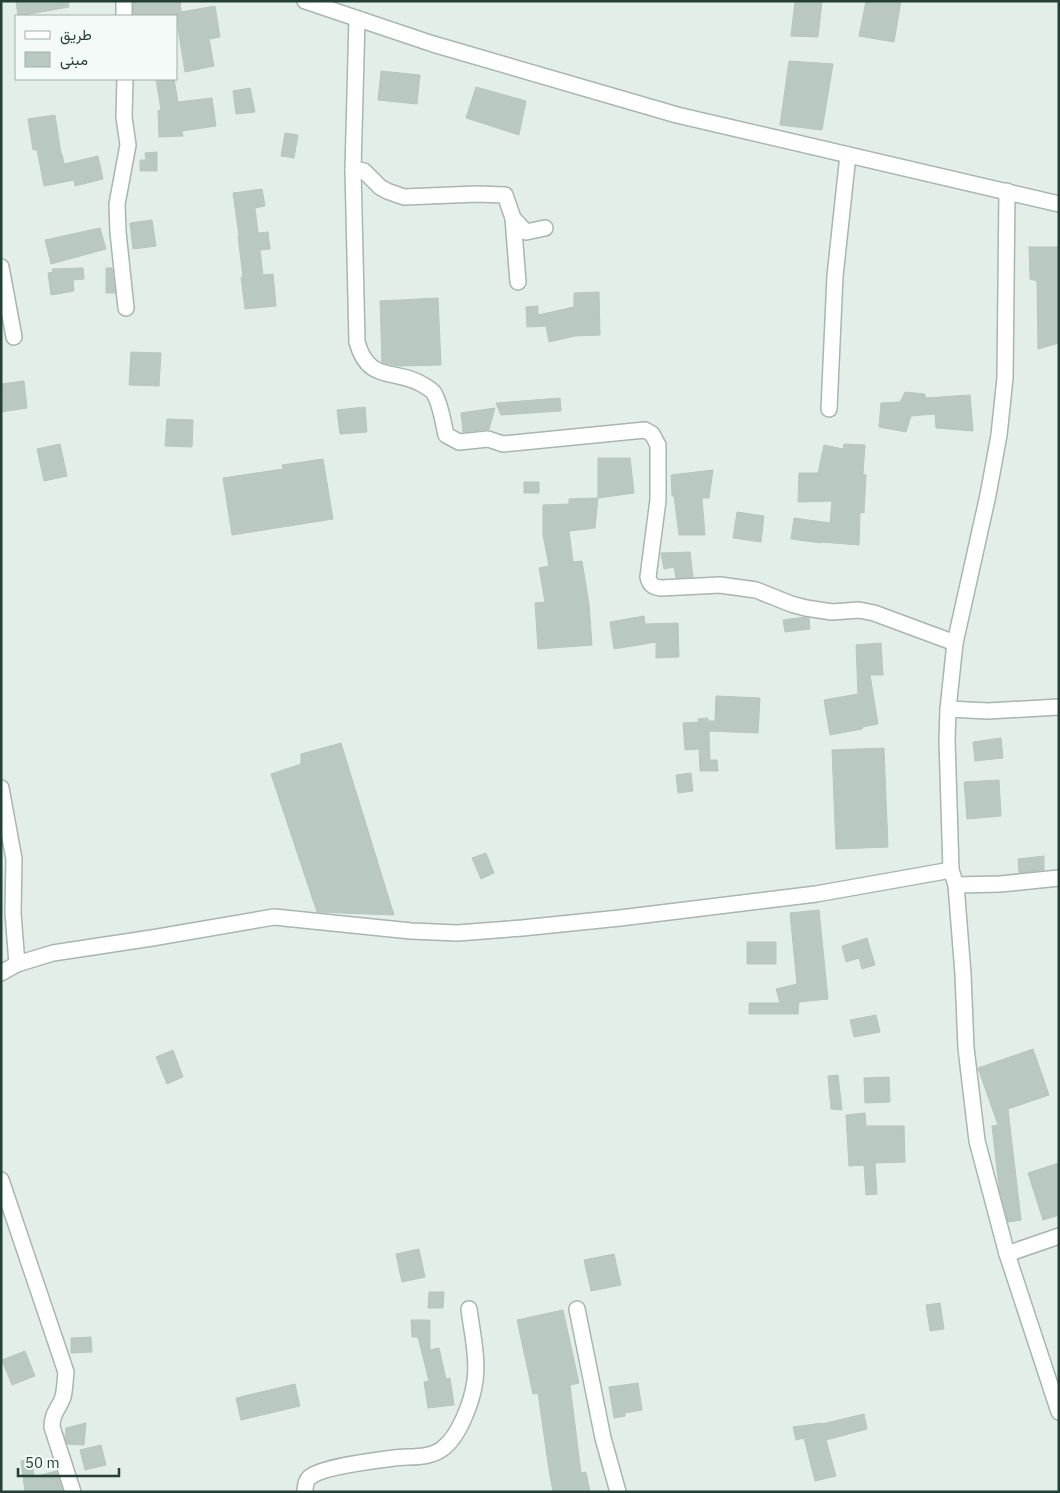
<svg xmlns="http://www.w3.org/2000/svg" width="1060" height="1493" font-family="'IBM Plex Sans',Vazirmatn,sans-serif">
<rect width="100%" height="100%" fill="#e4eee9"/>
<g fill="#b9c8c1" stroke="#b6c7bf">
<polygon points="16,1 68,1 69,7 18,16"/>
<polygon points="133,1 180,1 181,12 215,6 220,37 209,39 214,66 185,72 176,16 133,16"/>
<polygon points="795,1 822,1 818,37 791,36"/>
<polygon points="866,1 901,1 894,42 859,36"/>
<polygon points="789,61 833,64 822,130 780,125"/>
<polygon points="381,71 420,75 417,104 378,100"/>
<polygon points="156,79 174,79 178,102 212,98 216,126 182,131 183,136 159,137 158,111 161,110"/>
<polygon points="476,87 526,101 519,135 466,118"/>
<polygon points="250,88 255,112 236,114 233,91"/>
<polygon points="55,115 61,154 62,154 64,164 98,156 103,179 75,186 74,180 44,186 37,150 33,150 28,119"/>
<polygon points="285,133 298,135 294,158 281,156"/>
<polygon points="157,152 157,171 140,171 140,160 146,160 145,153"/>
<polygon points="262,189 265,206 255,208 258,233 268,232 270,249 260,250 263,275 273,274 276,306 245,309 241,277 243,277 238,236 239,236 233,193"/>
<polygon points="152,220 156,246 133,249 130,223"/>
<polygon points="100,228 106,249 51,264 45,240"/>
<polygon points="1029,247 1059,247 1059,343 1038,349 1037,281 1030,279"/>
<polygon points="83,268 84,279 73,280 74,291 51,295 48,273 53,272 52,269"/>
<polygon points="106,268 112,268 115,293 106,293"/>
<polygon points="599,292 600,335 575,336 549,342 546,326 527,327 526,307 538,306 538,315 574,307 574,293"/>
<polygon points="438,298 441,365 398,366 382,362 380,301"/>
<polygon points="131,352 161,353 159,386 129,385"/>
<polygon points="24,381 27,408 1,412 1,384"/>
<polygon points="905,392 925,394 925,398 970,395 973,431 936,428 935,414 911,416 906,432 879,427 881,403 900,402"/>
<polygon points="560,398 561,411 501,415 496,403"/>
<polygon points="365,407 367,432 340,434 337,410"/>
<polygon points="495,408 489,429 463,432 461,413"/>
<polygon points="167,419 193,420 192,447 165,446"/>
<polygon points="60,444 67,476 44,481 37,449"/>
<polygon points="844,444 865,445 863,474 866,475 864,513 860,512 859,545 821,542 821,543 791,539 794,518 830,523 832,501 798,502 799,473 818,473 824,445 843,449"/>
<polygon points="598,458 630,458 634,493 598,498"/>
<polygon points="323,459 333,519 232,535 223,478 283,469 282,465"/>
<polygon points="713,470 709,498 702,498 705,535 679,535 674,496 672,496 671,475"/>
<rect x="524" y="482" width="15" height="11"/>
<polygon points="598,498 595,528 569,531 573,562 582,561 589,604 592,645 538,649 535,603 545,602 539,568 549,566 543,535 543,505 569,504 569,499"/>
<polygon points="737,512 764,516 761,542 733,538"/>
<polygon points="690,552 693,577 676,578 674,567 664,569 661,553"/>
<polygon points="644,616 645,624 678,623 679,657 656,658 656,642 614,649 610,622"/>
<polygon points="805,617 809,618 810,629 785,632 783,620"/>
<polygon points="881,643 883,675 870,675 878,724 863,727 862,729 830,735 824,700 858,694 856,645"/>
<polygon points="716,696 760,698 758,733 709,731 710,760 717,760 718,771 700,771 699,749 685,750 683,723 699,722 698,719 708,718 708,721 715,721"/>
<polygon points="1001,738 1003,758 975,761 973,742"/>
<polygon points="341,743 394,915 317,912 271,774 301,764 301,754"/>
<polygon points="884,748 888,847 836,849 832,750"/>
<polygon points="691,773 693,791 678,793 676,775"/>
<polygon points="999,780 1001,816 967,819 964,782"/>
<polygon points="486,853 494,873 481,879 472,858"/>
<polygon points="1044,856 1044,870 1019,873 1018,859"/>
<polygon points="819,910 828,999 799,1002 798,1014 749,1014 749,1003 780,1003 776,989 797,984 790,913"/>
<polygon points="867,938 875,965 862,969 859,958 846,962 842,946"/>
<rect x="747" y="942" width="29" height="22"/>
<polygon points="876,1015 880,1032 854,1037 850,1020"/>
<polygon points="1033,1049 1049,1095 1008,1109 1021,1220 1008,1222 999,1187 992,1126 998,1125 978,1068"/>
<polygon points="173,1050 183,1077 167,1084 156,1057"/>
<polygon points="838,1075 842,1110 831,1109 828,1076"/>
<polygon points="889,1077 890,1102 865,1103 864,1078"/>
<polygon points="865,1113 866,1126 904,1126 905,1162 875,1163 877,1194 866,1195 864,1165 849,1166 846,1115"/>
<polygon points="1059,1163 1059,1215 1043,1220 1028,1173"/>
<polygon points="419,1249 425,1277 402,1282 396,1254"/>
<polygon points="614,1254 621,1285 591,1291 584,1260"/>
<polygon points="429,1292 444,1292 443,1308 428,1308"/>
<polygon points="940,1303 944,1329 930,1331 926,1305"/>
<polygon points="563,1310 579,1383 570,1385 581,1473 586,1472 590,1492 553,1492 549,1470 538,1393 533,1394 517,1320"/>
<polygon points="411,1320 430,1320 430,1350 439,1348 446,1379 450,1378 454,1405 428,1408 424,1382 429,1381 418,1337 412,1337"/>
<polygon points="91,1337 92,1352 71,1353 71,1338"/>
<polygon points="25,1351 35,1376 12,1385 2,1360"/>
<polygon points="638,1383 642,1410 625,1413 625,1416 614,1418 609,1387"/>
<polygon points="295,1384 300,1406 241,1420 236,1398"/>
<polygon points="864,1414 867,1429 826,1440 836,1476 815,1481 804,1438 796,1440 793,1427 822,1423 822,1424"/>
<polygon points="86,1423 84,1445 67,1444 65,1437 66,1428"/>
<polygon points="101,1445 106,1465 85,1470 80,1450"/>
<polygon points="32,1459 34,1477 56,1471 63,1492 25,1492 21,1461"/>
</g>
<g fill="none" stroke-linecap="round" stroke-linejoin="round">
<g stroke="#a6b6b0" stroke-width="18">
<g id="minor">
<polyline points="124,1 124,16"/>
<path d="M357,19L353,169L357,342C369,385 396,367 425,386C428,388 432,390 434,393C441,405 443,422 446,435L459,442L488,439L503,444L645,430L652,434L658,445V500L648,577C650,585 653,587 661,588L720,585L756,590L791,604L806,608L832,612L859,610L874,613L955,643"/>
<polyline points="125,79 124,117 128,145 117,204 118,232 126,308"/>
<polyline points="353,169 364,171 380,187 387,191 404,197 477,194 505,195 513,218 526,232 545,228"/>
<polyline points="513,218 518,282"/>
<polyline points="1,267 14,337"/>
<polyline points="829,409 835,276 848,155"/>
<polyline points="948,709 988,711 1059,707"/>
<polyline points="1,788 14,859 13,913 17,964"/>
<polyline points="956,885 1000,884 1059,878"/>
<polyline points="1,973 17,964 53,953 152,938 274,917 411,931 457,933 522,928 620,918 816,894 951,870"/>
<path d="M1,1180L66,1372C65,1380 65,1389 63,1397C59,1409 52,1412 52,1427L73,1492"/>
<polyline points="1007,1254 1059,1236"/>
<polyline points="577,1309 603,1438 618,1492"/>
<path d="M305,1492C305,1487 306,1481 309,1478C319,1467 378,1460 394,1458C410,1456 428,1459 442,1449C459,1437 472,1402 475,1381C478,1358 472,1332 469,1309"/>
</g>
</g>
<g stroke="#a6b6b0" stroke-width="18">
<g id="tertiary">
<polyline points="305,1 433,44 677,115 1059,204"/>
<polyline points="1007,191 1005,378 999,435 988,495 955,643 948,709 947,740 951,870 956,885 963,974 966,1048 977,1141 1007,1254 1059,1412"/>
</g>
</g>
<use href="#minor" stroke="#fff" stroke-width="15"/>
<use href="#tertiary" stroke="#fff" stroke-width="15"/>
</g>
<rect width="1060" height="1493" fill="none" stroke="#234036" stroke-width="5"/>
<rect x="15" y="15" width="162" height="65" fill="#f4faf7" stroke="#a0b0aa"/>
<rect x="25" y="31" width="25" height="8" fill="#ffffff" stroke="#a0b0aa"/>
<text x="60" y="40" font-size="15" fill="#234036">طريق</text>
<rect x="25" y="52" width="25" height="15" fill="#b9c8c1" stroke="#a0b0aa"/>
<text x="60" y="65" font-size="15" fill="#234036">مبنى</text>
<path d="M18 1468v8h101v-8" fill="none" stroke="#234036" stroke-width="2.5"/>
<text x="25" y="1468" font-size="15" fill="#234036" stroke="#f4faf7" stroke-width="4" paint-order="stroke">50 m</text>
</svg>
